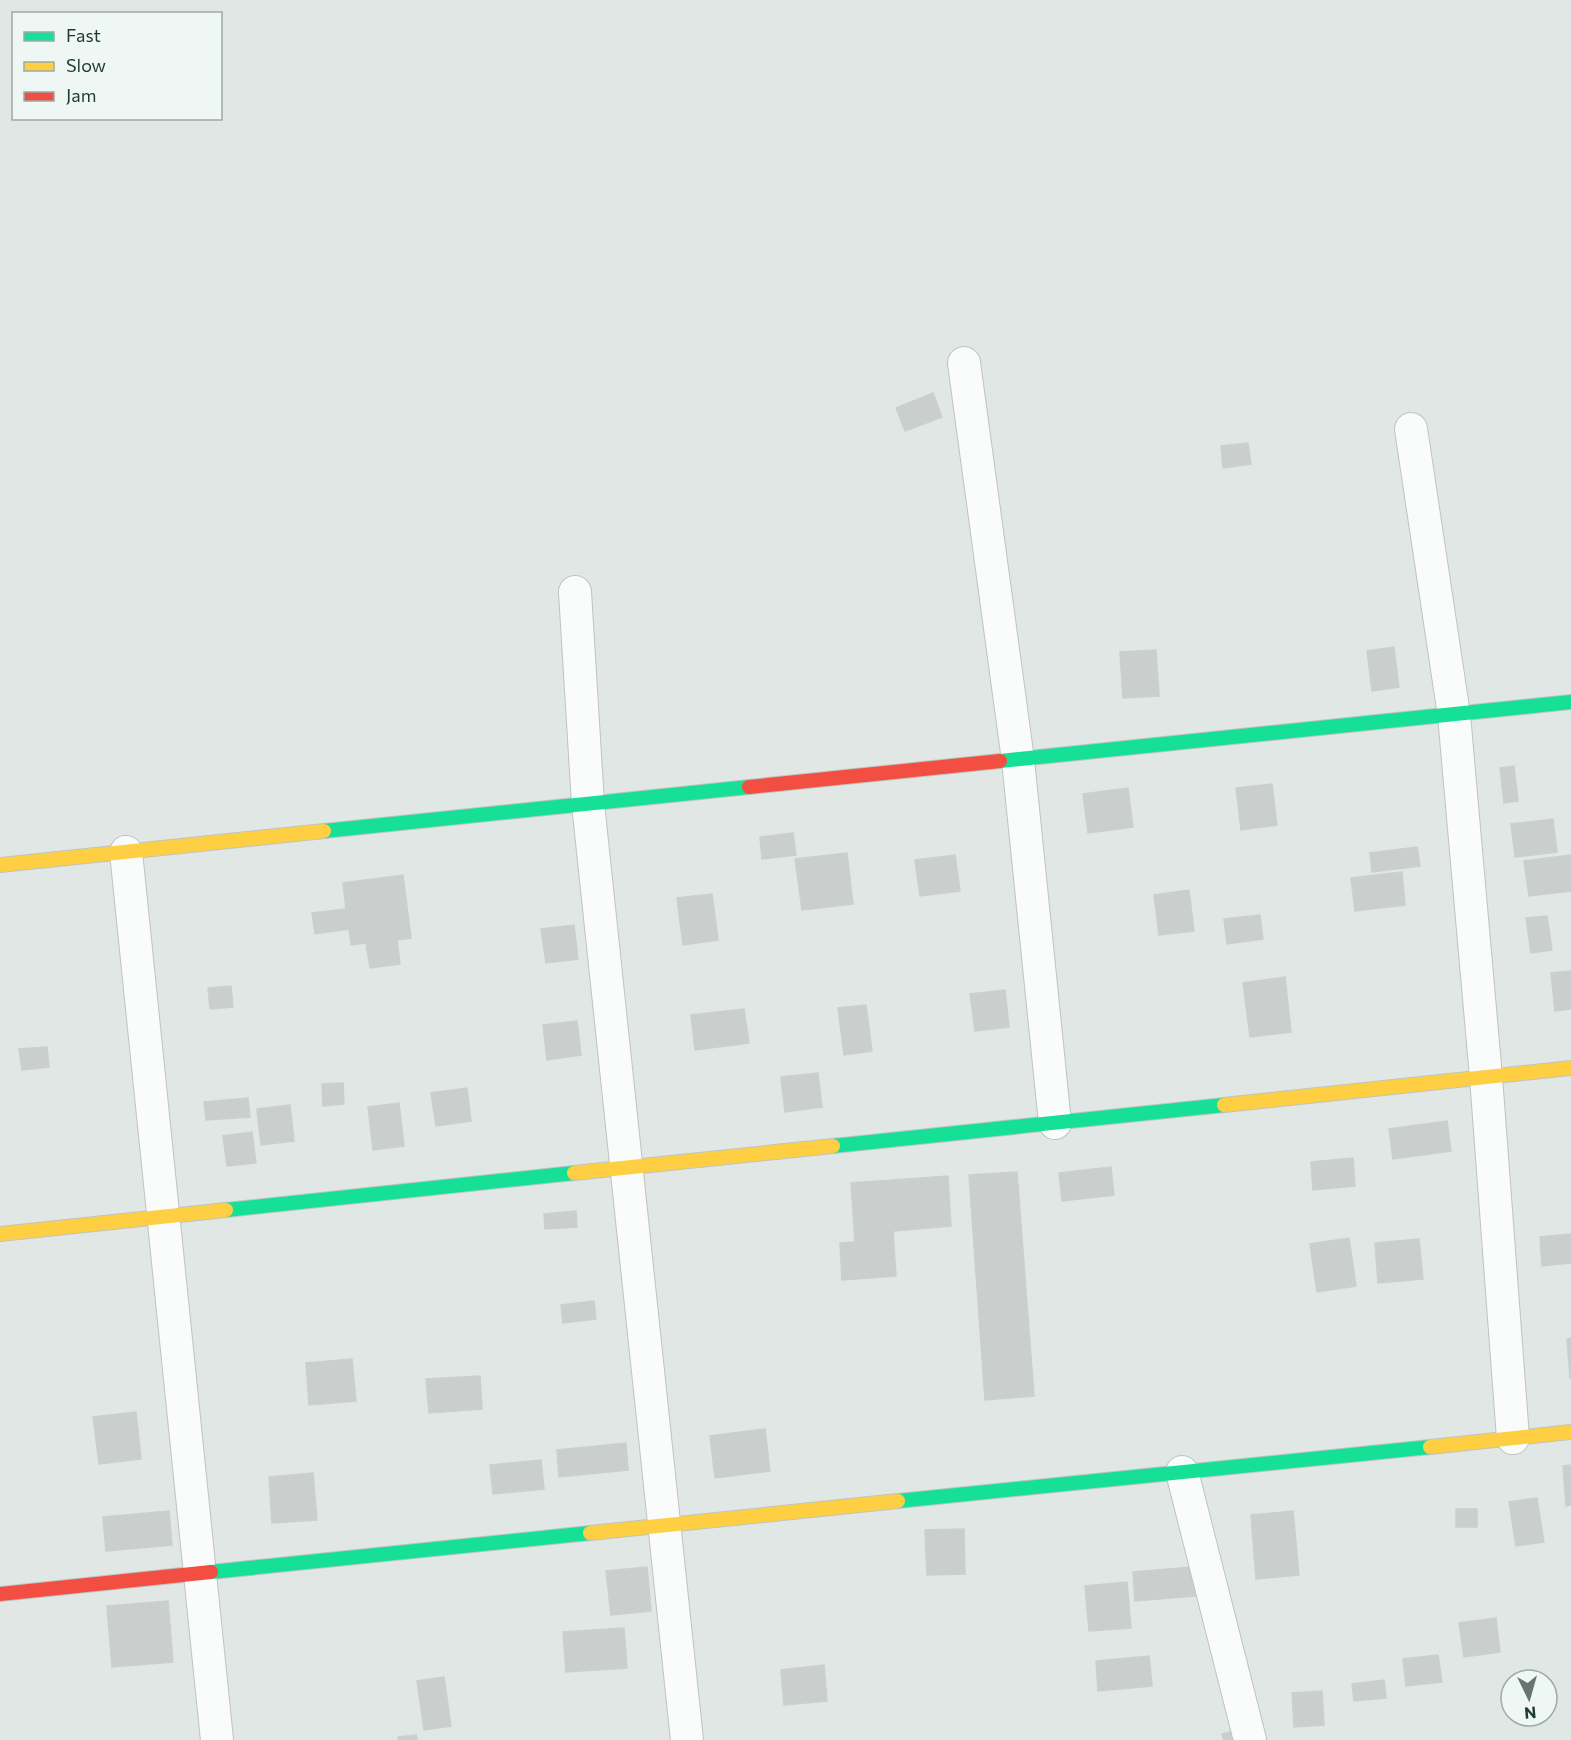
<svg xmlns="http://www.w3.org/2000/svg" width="1571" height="1740" font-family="Commissioner,sans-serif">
<rect width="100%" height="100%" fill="#e1e7e4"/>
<g fill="#cacfcd" stroke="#c9d0cd" stroke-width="1.5">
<polygon points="933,393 942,417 905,431 896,408"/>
<polygon points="1248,443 1251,464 1223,468 1221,446"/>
<polygon points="1394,647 1399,687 1372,691 1367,651"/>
<polygon points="1156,650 1159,696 1123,698 1120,652"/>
<polygon points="1514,766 1518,801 1504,803 1500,768"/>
<polygon points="1272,784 1277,825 1241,830 1236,788"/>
<polygon points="1128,788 1133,827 1088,833 1083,794"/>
<polygon points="1553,819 1557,852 1515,857 1511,824"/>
<polygon points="793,833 796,855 762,859 760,837"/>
<polygon points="1417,847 1420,866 1372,872 1370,853"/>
<polygon points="847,853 853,904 802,910 795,859"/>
<polygon points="955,855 960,891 920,896 915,860"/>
<polygon points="1571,855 1571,891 1529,896 1524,861"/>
<polygon points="1402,872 1405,905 1355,911 1351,878"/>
<polygon points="403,875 411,938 397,940 400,964 370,968 366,943 351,945 349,929 315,934 312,913 346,909 343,883"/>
<polygon points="1189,890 1194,931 1159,935 1154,895"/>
<polygon points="712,894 718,940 683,945 677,898"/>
<polygon points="1260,915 1263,939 1227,944 1224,919"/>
<polygon points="1547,916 1552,950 1531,953 1526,918"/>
<polygon points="574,925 578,959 546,963 541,929"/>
<polygon points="1571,971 1571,1009 1555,1011 1551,973"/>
<polygon points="1285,977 1291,1032 1250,1037 1243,983"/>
<polygon points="231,986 233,1007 210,1009 208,988"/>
<polygon points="1005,990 1009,1027 975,1031 970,994"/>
<polygon points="866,1005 872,1051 844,1055 838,1008"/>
<polygon points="744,1009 749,1043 695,1050 691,1015"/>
<polygon points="577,1021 581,1055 547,1060 543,1025"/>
<polygon points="47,1047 49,1067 22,1070 19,1049"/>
<polygon points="818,1073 822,1107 785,1112 781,1077"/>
<polygon points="343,1083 344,1104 323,1106 322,1084"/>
<polygon points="467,1088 471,1121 436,1126 431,1093"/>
<polygon points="248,1098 250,1117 206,1120 204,1102"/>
<polygon points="399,1103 404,1146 373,1150 368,1107"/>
<polygon points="290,1105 294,1141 261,1145 257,1109"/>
<polygon points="1447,1121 1451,1151 1393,1159 1389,1129"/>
<polygon points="252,1132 256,1163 227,1166 223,1136"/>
<polygon points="1353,1158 1355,1186 1313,1190 1311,1162"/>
<polygon points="1111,1167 1114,1195 1062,1201 1059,1173"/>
<polygon points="1017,1172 1034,1396 985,1400 969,1175"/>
<polygon points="948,1176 951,1226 893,1231 896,1276 842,1280 840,1243 855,1242 851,1183"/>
<polygon points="576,1211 577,1227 545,1229 544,1214"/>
<polygon points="1571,1234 1571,1263 1542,1266 1540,1237"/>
<polygon points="1349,1238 1356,1286 1317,1292 1310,1244"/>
<polygon points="1419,1239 1423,1279 1378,1283 1375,1243"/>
<polygon points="594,1301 596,1319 563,1323 561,1305"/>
<polygon points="1571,1338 1571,1378 1570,1378 1567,1339"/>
<polygon points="352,1359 356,1401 309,1405 306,1363"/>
<polygon points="480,1376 482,1409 429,1413 426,1379"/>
<polygon points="136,1412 141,1459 99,1464 93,1417"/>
<polygon points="765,1429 770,1471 715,1478 710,1436"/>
<polygon points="626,1443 628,1470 559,1477 557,1450"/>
<polygon points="541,1460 544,1489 493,1494 490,1465"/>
<polygon points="1571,1465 1571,1505 1566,1506 1563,1466"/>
<polygon points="313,1473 317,1520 272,1523 269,1477"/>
<polygon points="1537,1498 1544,1542 1516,1546 1509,1502"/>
<rect x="1456" y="1509" width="21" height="18"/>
<polygon points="169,1511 172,1545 106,1551 103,1517"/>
<polygon points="1293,1511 1299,1575 1256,1579 1251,1515"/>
<polygon points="964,1529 965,1574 927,1575 925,1530"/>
<polygon points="647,1567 651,1611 611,1615 606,1571"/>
<polygon points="1192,1567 1195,1596 1135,1601 1133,1572"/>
<polygon points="1127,1582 1131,1628 1089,1631 1085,1586"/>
<polygon points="168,1601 173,1662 112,1667 107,1606"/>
<polygon points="1496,1618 1500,1652 1464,1657 1459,1623"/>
<polygon points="624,1628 627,1668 566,1672 563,1632"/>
<polygon points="1438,1655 1442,1682 1406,1686 1403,1659"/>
<polygon points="1149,1656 1152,1686 1098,1691 1096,1661"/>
<polygon points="824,1665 827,1701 784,1705 781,1670"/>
<polygon points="444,1677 451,1726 424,1730 417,1681"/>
<polygon points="1384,1680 1386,1698 1354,1701 1352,1684"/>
<polygon points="1322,1691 1324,1725 1294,1727 1292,1693"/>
<polygon points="1234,1731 1236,1740 1224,1740 1222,1734"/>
<polygon points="416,1735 417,1740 399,1740 398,1737"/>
</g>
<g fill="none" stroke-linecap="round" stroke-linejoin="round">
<g stroke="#bec4c1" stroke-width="34">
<g id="street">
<polyline points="964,363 1018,760 1055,1123"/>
<polyline points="1411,429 1454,715 1486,1077 1513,1438"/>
<polyline points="575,592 588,804 687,1740"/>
<polyline points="126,852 217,1740"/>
<polyline points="1182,1472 1250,1740"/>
</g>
</g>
<g stroke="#bdc5c2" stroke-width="16">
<g id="fast">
<polyline points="1000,761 1571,702"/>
<polyline points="324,831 749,787"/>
<polyline points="833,1146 1224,1105"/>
<polyline points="226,1210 574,1173"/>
<polyline points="898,1501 1430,1447"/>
<polyline points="211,1572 590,1533"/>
</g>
</g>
<g stroke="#bdc5c2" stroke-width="16">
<g id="slow">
<polyline points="0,865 324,831"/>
<polyline points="1224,1105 1571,1068"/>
<polyline points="574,1173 833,1146"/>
<polyline points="0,1234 226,1210"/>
<polyline points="1430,1447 1571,1432"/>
<polyline points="590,1533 898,1501"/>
</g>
</g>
<g stroke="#bdc5c2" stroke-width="16">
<g id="jam">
<polyline points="749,787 1000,761"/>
<polyline points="0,1594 211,1572"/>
</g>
</g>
<use href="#street" stroke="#fafbfb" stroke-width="32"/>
<use href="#fast" stroke="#16e098" stroke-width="14"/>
<use href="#slow" stroke="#ffcf43" stroke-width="14"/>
<use href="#jam" stroke="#f24e42" stroke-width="14"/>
</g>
<rect x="12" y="12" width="210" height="108" fill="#eef7f3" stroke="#9baba7" stroke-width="1.5"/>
<rect x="24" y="32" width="30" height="9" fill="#16e098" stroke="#9baba7" stroke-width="1.5"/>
<text x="66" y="42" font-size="18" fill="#1f3934">Fast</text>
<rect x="24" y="62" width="30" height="9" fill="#ffcf43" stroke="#9baba7" stroke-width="1.5"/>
<text x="66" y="72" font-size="18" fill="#1f3934">Slow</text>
<rect x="24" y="92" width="30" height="9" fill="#f24e42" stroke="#9baba7" stroke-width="1.5"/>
<text x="66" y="102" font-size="18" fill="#1f3934">Jam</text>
<g transform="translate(1529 1698) rotate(175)"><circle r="28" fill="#eef7f3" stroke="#9baba7" stroke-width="1.5"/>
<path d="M0-4.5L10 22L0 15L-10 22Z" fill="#637672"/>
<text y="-9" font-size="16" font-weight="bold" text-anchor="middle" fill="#1f3934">N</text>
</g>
</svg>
